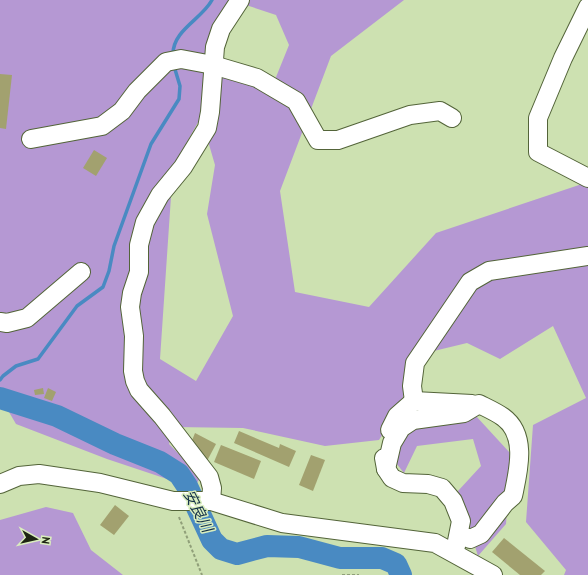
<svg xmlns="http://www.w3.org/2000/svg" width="588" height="575" font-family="'PT Sans','Noto Sans JP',sans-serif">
<rect width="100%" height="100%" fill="#cde1b1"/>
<g fill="#b598d3" fill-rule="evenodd">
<path d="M0,0H404L331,56L280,191L295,292L369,307L436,233L588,182V575H564L566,570L526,522L533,425L586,398L553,326L500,359L467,343L413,356L401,405L379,440L325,446L243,428L175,427L169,444L201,476L194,488L107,459L16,424L9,412L11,398L0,396ZM243,4L276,15L289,45L270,92L206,70ZM201,117L215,165L207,214L233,316L196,381L160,359L173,167Z"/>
<polygon points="476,416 511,454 506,524 478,556 458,491 481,466 473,439 417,446 404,473 396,463 406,431"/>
<polygon points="46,507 73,513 91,550 123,575 0,575 0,520"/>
</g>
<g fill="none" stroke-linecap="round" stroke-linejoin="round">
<g stroke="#498ac2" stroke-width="3.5">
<path d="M173,54C173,30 202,19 212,0"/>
<polyline points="0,380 3,376 16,366 38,359 77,306 103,287 109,271 114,246 151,144 179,99 180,86 174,66"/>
</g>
<polyline stroke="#498ac2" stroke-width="22" points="0,398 57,416 115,444 160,462 179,474 187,486 212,540 221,549 237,554 267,546 299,547 340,558 382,558 396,564 401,575"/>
</g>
<g fill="#a2a16f">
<polygon points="0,74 12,75 6,129 0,128"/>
<polygon points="94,150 107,158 96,176 83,168"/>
<polygon points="43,388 44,394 35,395 34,390"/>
<polygon points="48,388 56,392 52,401 44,398"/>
<polygon points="239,431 279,448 280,444 296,451 289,467 234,443"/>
<polygon points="195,433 216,444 207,461 191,443"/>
<polygon points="221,445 261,461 254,479 214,462"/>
<polygon points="311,455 325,460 313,491 299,485"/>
<polygon points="115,505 129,516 114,535 100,525"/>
<polygon points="504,538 545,571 541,575 520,575 492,552"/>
</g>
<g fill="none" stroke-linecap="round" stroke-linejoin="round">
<g stroke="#536439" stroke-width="20">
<g id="minor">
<polyline points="588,7 563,58 538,118 538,152 588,178"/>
<polyline points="31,139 102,126 122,111 137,91 166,62 181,59 213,65 257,78 296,101 318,140 338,140 410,115 440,111 452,118"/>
<polyline points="0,322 7,323 27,318 81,272"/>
<polyline points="414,401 412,386 415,363 470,282 489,271 588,256"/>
<polyline points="390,430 397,416 414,401 472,404"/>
<polyline points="384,458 386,469 392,478 403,483 428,484 442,488 453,501 461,521 456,546"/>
<path d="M386,469L392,443L401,428L413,420L464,413L479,404C487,408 496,412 503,417C528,435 518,472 513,496L505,503L481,534L470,539L460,535"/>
<polyline points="0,484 19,476 39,474 100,483 173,501 211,501 282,523 435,543 493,575"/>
<polyline points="211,501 212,488 209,477 162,416 139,390 135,381 133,371 134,336 130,307 132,293 139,272 139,245 145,222 160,195 183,167 207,128 210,112 215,47 221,29 240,0"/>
</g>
</g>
<g stroke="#909f79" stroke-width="2" stroke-dasharray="3 2" stroke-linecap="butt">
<polyline points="179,517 202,575"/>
<polyline points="342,575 359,575"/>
</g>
<use href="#minor" stroke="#fff" stroke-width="18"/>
</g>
<g text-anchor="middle" stroke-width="3" stroke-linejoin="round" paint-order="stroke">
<g font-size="15" font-style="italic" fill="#153149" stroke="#daeebe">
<text transform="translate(198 511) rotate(63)" y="5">安良川</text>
</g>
</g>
<g transform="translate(36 539) rotate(98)" stroke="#daeebe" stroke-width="3" paint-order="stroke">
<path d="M0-3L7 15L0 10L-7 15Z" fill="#1d2412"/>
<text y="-6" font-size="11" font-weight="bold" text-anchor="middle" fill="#1d2412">N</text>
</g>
</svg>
